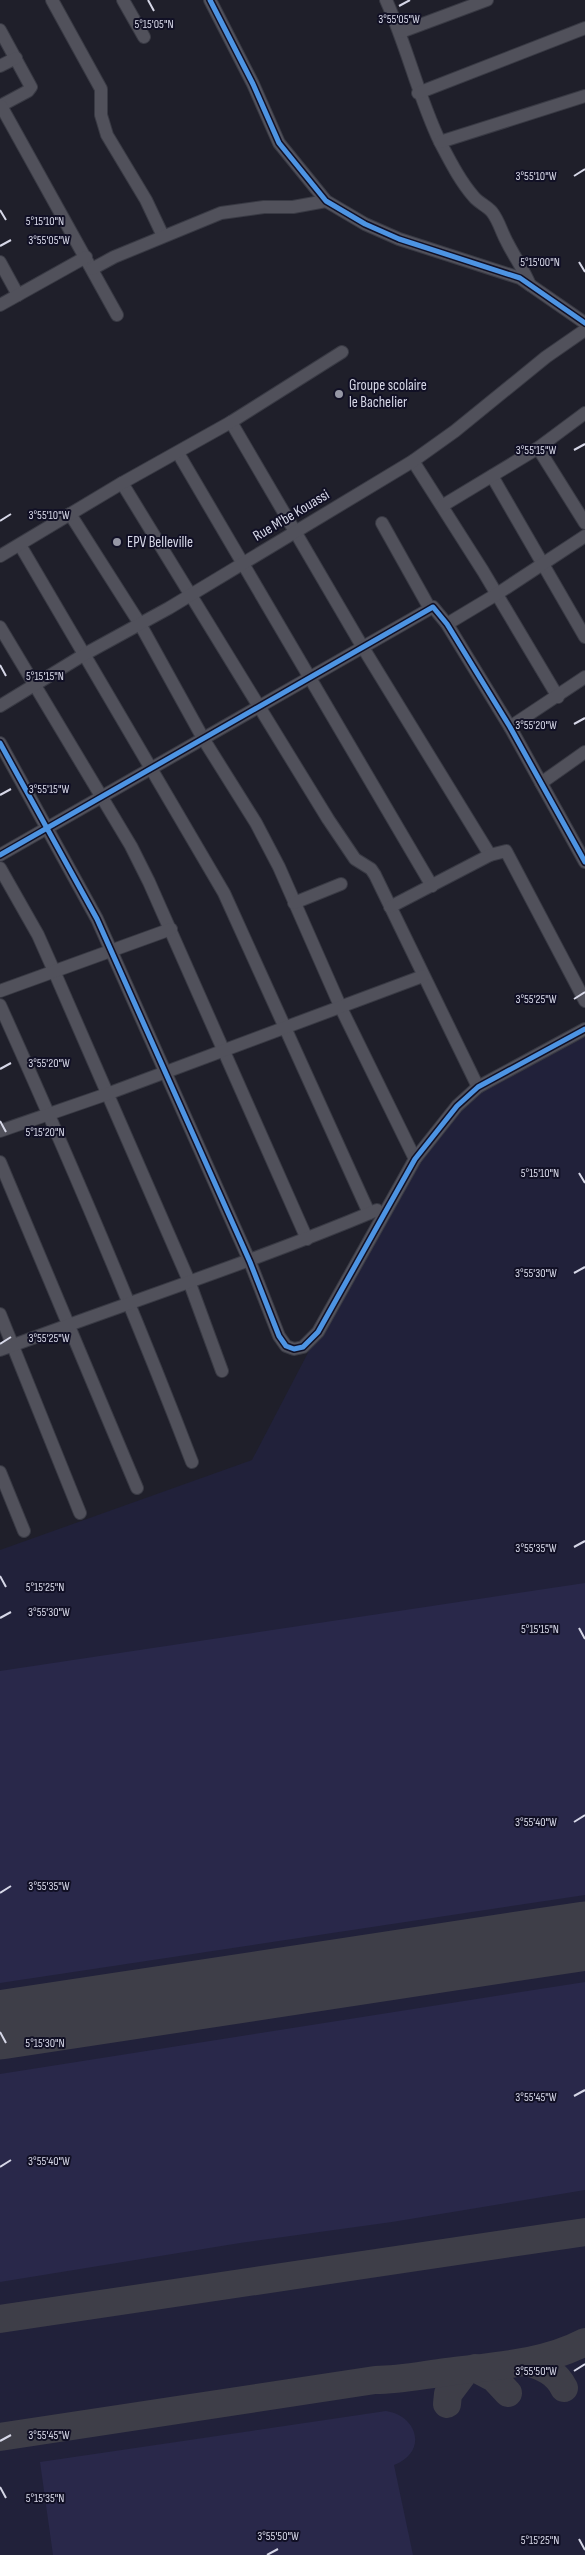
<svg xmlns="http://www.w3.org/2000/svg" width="585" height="2555" font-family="'Sofia Sans Condensed',sans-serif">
<rect width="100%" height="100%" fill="#1f1f2a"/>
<polygon fill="#21213a" points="585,1029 585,2555 0,2555 0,1550 252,1460 361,1251 457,1106"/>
<g fill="#29284a">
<polygon points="585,1583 585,1895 0,1983 0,1671"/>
<polygon points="585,1982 585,2190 392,2222 240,2243 0,2282 0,2074"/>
<path d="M386,2411C418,2416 428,2452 394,2465L413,2555H53L40,2462Z"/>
</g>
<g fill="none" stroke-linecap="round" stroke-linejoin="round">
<g stroke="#3e3e48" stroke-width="28">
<polyline points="0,2319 585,2232"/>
<path d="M527,2362C543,2367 556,2372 564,2388"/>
<polyline points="475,2368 494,2378 508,2393"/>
<polyline points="447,2404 448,2394 466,2370"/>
<path d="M0,2437L375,2380C400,2380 423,2375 447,2372C494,2366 543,2364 585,2342"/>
</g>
<polyline stroke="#3e3e48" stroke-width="69" points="0,2025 585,1936"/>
<g stroke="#393a44" stroke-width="14">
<g id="minor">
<polyline points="52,0 101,89 101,115 107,135 146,200 163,236"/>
<polyline points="123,0 144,37"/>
<polyline points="210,0 253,84 279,143 326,201 365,224 399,239 520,278 585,323"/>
<path d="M386,0C407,46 418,96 440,142C450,161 460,181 474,197C479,203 487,206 492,212C499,221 501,231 507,242C515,258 523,268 530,285"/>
<polyline points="0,30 31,87 28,91 0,106"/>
<polyline points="401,32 487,0"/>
<polyline points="0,66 16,58"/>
<polyline points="418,93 585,28"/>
<polyline points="1,106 117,315"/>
<polyline points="440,142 585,96"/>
<polyline points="0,262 18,295"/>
<polyline points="92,269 114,257 221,213 264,207 293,207 326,201"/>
<polyline points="0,305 86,257"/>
<polyline points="231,422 362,646 490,855"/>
<polyline points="538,448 585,523"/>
<polyline points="178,453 432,886"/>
<polyline points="413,461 483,571 558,697"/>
<polyline points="492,476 585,637"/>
<polyline points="122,483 328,819 355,859 371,869 375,875 478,1087"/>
<polyline points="442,506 538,448 585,413"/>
<polyline points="70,514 140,624 204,740 256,823 279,867 341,1008 415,1159"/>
<polyline points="382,523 429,607"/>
<polyline points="20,545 224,893 369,1213"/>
<polyline points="0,556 122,483 231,422 342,352"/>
<polyline points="447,624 497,594 585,536"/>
<polyline points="0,627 131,846 149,882 307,1239"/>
<polyline points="0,706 85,654 169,608 413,461 455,431 546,357 585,330"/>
<polyline points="510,727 585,677"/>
<polyline points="0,743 97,919 250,1262 279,1336 286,1346 294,1349 303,1347 318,1332 415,1159 457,1106 478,1087 585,1029"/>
<polyline points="541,783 585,752"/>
<polyline points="0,855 433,607 447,624 510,727 585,862"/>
<polyline points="0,868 38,935 54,971 189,1281 222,1371"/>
<polyline points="294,903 341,884"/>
<polyline points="390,907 490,855 506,851 585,1001"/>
<polyline points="0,991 171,929"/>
<path d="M0,1005C68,1156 133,1308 192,1462"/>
<polyline points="0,1131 107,1094 423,976"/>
<polyline points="0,1162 137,1488"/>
<polyline points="0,1314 80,1513"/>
<path d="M0,1350C126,1303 253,1262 377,1210"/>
<polyline points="0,1472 24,1531"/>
</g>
</g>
<use href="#minor" stroke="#51515b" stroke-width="12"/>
<g stroke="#111025" stroke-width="8">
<g id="cycleway">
<polyline points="210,0 253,84 279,143 326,201 365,224 399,239 520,278 585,323"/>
<polyline points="0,743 97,919 250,1262 279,1336 286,1346 294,1349 303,1347 318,1332 415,1159 457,1106 478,1087 585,1029"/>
<polyline points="0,855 433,607 447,624 510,727 585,862"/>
</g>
</g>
<use href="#cycleway" stroke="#4d94e3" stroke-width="5"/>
</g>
<path fill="none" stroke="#d6d7e7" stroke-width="2" d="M148,0L154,11M399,6L410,0M574,176L585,169M0,210L6,220M0,246L11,240M579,262L585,272M574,450L585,444M0,521L11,514M0,665L6,676M574,724L585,718M0,795L11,789M574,999L585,992M0,1069L11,1063M0,1121L6,1132M579,1173L585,1183M574,1273L585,1267M0,1344L11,1337M574,1547L585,1541M0,1576L6,1587M0,1618L11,1612M579,1628L585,1639M574,1822L585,1815M0,1893L11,1886M0,2032L6,2043M574,2096L585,2090M0,2167L11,2160M574,2371L585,2364M0,2441L11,2435M0,2487L6,2498M579,2539L585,2550M267,2555L278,2549"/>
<g fill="#9697a5" stroke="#111025" stroke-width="2">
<circle cx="339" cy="394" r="5"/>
<circle cx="117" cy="542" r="5"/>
</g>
<g text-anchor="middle" stroke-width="4" stroke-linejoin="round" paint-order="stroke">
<g font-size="15" fill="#d6d7e7" stroke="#111025" text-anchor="start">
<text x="349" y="390">Groupe scolaire<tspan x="349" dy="17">le Bachelier</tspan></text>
<text x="127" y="547">EPV Belleville</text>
</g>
<g font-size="15" fill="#d6d7e7" stroke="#111025">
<text transform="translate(291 515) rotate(-31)" y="5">Rue M'be Kouassi</text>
</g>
</g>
<g font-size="12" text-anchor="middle" fill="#d6d7e7" stroke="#111025" stroke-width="4" stroke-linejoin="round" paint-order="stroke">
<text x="399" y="23">3°55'05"W</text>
<text x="154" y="28">5°15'05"N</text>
<text x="536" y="180">3°55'10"W</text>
<text x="45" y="225">5°15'10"N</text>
<text x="49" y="244">3°55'05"W</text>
<text x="540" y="266">5°15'00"N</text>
<text x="536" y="454">3°55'15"W</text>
<text x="49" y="519">3°55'10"W</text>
<text x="45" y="680">5°15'15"N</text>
<text x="536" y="729">3°55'20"W</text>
<text x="49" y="793">3°55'15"W</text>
<text x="536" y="1003">3°55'25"W</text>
<text x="49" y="1067">3°55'20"W</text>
<text x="45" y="1136">5°15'20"N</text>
<text x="540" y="1177">5°15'10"N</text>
<text x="536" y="1277">3°55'30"W</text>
<text x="49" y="1342">3°55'25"W</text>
<text x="536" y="1552">3°55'35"W</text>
<text x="45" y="1591">5°15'25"N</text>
<text x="49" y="1616">3°55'30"W</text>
<text x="540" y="1633">5°15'15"N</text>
<text x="536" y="1826">3°55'40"W</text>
<text x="49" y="1890">3°55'35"W</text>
<text x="45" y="2047">5°15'30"N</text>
<text x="536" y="2101">3°55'45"W</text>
<text x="49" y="2165">3°55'40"W</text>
<text x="536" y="2375">3°55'50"W</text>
<text x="49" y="2439">3°55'45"W</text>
<text x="45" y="2502">5°15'35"N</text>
<text x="278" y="2540">3°55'50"W</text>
<text x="540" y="2544">5°15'25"N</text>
</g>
</svg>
